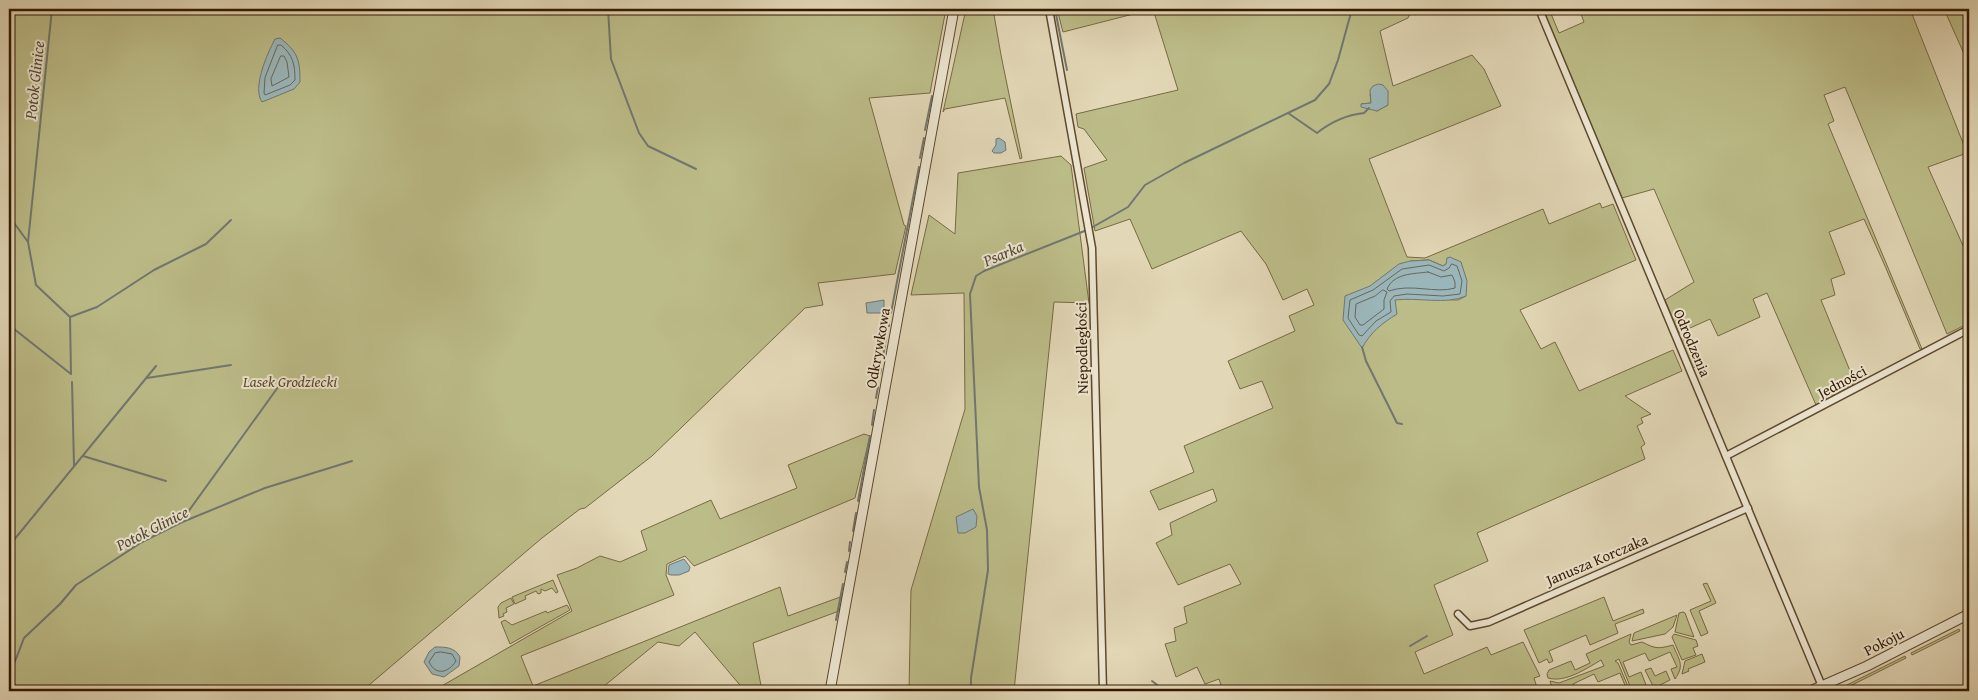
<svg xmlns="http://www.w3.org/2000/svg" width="1978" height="700" font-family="'Gentium Book Plus',serif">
<rect width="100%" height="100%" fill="#e2d7b6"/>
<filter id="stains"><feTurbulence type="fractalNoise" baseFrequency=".004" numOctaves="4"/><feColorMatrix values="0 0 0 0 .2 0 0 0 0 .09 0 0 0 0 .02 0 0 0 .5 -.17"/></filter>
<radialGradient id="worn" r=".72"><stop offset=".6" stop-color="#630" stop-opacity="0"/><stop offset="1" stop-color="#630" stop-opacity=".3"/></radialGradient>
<g fill="#bcbc88" stroke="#786a44" fill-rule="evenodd">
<polygon points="9,9 946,9 930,93 869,98 904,225 906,226 895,274 818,283 823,305 805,308 652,456 585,508 580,509 542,538 362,691 9,691"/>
<polygon points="966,9 993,9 1001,55 1022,158 1020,159 1005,98 945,109 943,112"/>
<path d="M1057,9H1413L1408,18L1380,31L1393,86L1472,55L1484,69L1501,106L1369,159L1407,257L1425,258L1543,209L1549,224L1600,203L1602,208L1613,204L1636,260L1520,310L1541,349L1555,342L1579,391L1673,350L1682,371L1625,396L1651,414L1641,418L1643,423L1637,426L1645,444L1641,447L1645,459L1477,533L1488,561L1434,585L1453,635L1415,652L1424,674L1487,647L1491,655L1523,642L1540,676L1534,678L1538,691H1223L1219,679L1205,684L1197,667L1176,677L1165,644L1176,641L1174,628L1187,623L1184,607L1241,584L1230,564L1178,585L1156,543L1172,535L1170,523L1217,501L1213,489L1159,510L1150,491L1194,472L1184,446L1273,408L1262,381L1240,389L1228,361L1295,331L1289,316L1314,305L1307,289L1283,300L1266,264L1241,231L1152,269L1130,219L1095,231L1084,168L1107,160L1084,129L1078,127L1076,114L1178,90L1153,9L1063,32ZM1370,94L1388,105L1377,111L1361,104L1371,103ZM1429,260L1443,266L1446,264L1466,296L1458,300L1427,299L1410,261Z"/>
<polygon points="1543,9 1549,9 1559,33 1584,22 1579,9 1910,9 1967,153 1928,167 1969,259 1969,323 1947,334 1845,87 1824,95 1834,121 1828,124 1922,349 1920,349 1885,266 1864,219 1829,232 1845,274 1831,279 1835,295 1821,300 1855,383 1816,405 1767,293 1753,299 1760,317 1718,336 1710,319 1679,333 1665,300 1694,282 1654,189 1622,198"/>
<polygon points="1944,9 1969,9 1969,65"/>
<polygon points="1061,156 1071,165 1089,303 1054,302 1014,691 909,691 911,590 965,409 964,293 911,295 929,215 955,234 958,173"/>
<polygon points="1685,337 1697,366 1693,368 1681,339"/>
<polygon points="864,434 870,436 855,498 694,566 685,556 667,564 666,575 674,595 521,656 533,686 780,587 788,616 843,596 839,611 753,643 762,691 745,691 695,632 679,646 658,642 598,691 433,691 572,611 557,575 577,568 600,556 620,562 647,550 641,531 711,500 720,519 797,488 788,465"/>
<polygon points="553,580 558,592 556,593 552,588 545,591 541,589 541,593 538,594 536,591 525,596 526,599 515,604 512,597"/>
<polygon points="1707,583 1716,603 1699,611 1708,633 1701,636 1690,610 1711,601 1703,584"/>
<polygon points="1604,597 1613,621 1643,609 1644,613 1615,624 1618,633 1590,645 1586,635 1549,651 1553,661 1549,663 1547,659 1539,663 1524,630"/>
<polygon points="511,598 514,604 506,608 507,612 503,614 504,616 499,618 498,607 501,603"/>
<polygon points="567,605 570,610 510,644 501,622 505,620 512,625 546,611 547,613"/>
<polygon points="1683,612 1685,613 1694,637 1675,632 1679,613"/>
<polygon points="1677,615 1673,627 1665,634 1632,641 1634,633"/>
<polygon points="1959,629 1960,631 1912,655 1911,653"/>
<path d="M1631,634L1629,642L1631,645L1642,642C1656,649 1658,649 1673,645C1679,660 1685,665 1675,679L1671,669L1677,667L1670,652L1649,661L1645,653L1623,662L1629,677L1641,672L1646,685L1632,691L1619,659L1615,661L1618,663L1630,691H1621L1626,688L1620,673L1598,682L1594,674L1573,684L1576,691H1553L1550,681L1559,683L1604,666L1601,660C1586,669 1565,683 1548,678L1547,674L1549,670L1571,661L1575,670L1590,663L1586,654Z"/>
<polygon points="1674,634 1696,640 1698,646 1693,648 1696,655 1682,660 1672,637"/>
<polygon points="1702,654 1705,662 1688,669 1689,671 1682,674 1685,661"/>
<polygon points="1905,656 1906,658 1840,691 1835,691"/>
<polygon points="1651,668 1655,676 1666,671 1670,680 1654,688 1645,670"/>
</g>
<g fill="#9bb6ba" stroke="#717770">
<path d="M280,38C298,52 300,60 300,82L294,89L262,102C252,88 267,54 275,39Z"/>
<polygon points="1378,84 1383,85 1388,91 1388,105 1377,111 1361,107 1361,104 1371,103 1370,90 1373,86"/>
<polygon points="999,138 1005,142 1006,150 1001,153 994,153 992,151 996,145 996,139"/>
<path d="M1450,257L1461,262L1467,281L1466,296C1446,305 1417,297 1395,300L1397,314C1381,324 1371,332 1362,348L1343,320L1345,296L1370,286L1399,264L1410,261L1429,260L1443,266L1446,264L1447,258Z"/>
<polygon points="884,300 884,306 882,313 867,313 866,303"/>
<polygon points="973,509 977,516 976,527 965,533 958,533 956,517"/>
<polygon points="684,559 690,567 689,571 679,575 671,575 668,574 669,565"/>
<path d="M435,647C445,647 455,647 460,657L459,666L444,677L432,674L424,662L429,652Z"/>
</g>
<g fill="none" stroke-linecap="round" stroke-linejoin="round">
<g stroke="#67675d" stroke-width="1">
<path d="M278,45H281C293,55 295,65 295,80L290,85L265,95L264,93L265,78Z"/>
<polygon points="281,56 284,56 287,62 289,77 272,86 271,79"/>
<polygon points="1452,264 1457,266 1462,281 1460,294 1443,296 1407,294 1394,296 1390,301 1391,312 1376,321 1362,336 1359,335 1348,318 1350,300 1373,290 1402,269 1429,265 1444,271 1449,268"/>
<path d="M1428,272L1441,277L1452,275L1455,282V288C1436,294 1411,283 1389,291L1387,289C1394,273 1413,274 1428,272Z"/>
<polygon points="1383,290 1387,292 1384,300 1384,309 1363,325 1360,325 1355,317 1356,304 1375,296"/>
<path d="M441,652L452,654L456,661C448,673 436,676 429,662L435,653Z"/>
</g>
<g stroke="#717770" stroke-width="2">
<polyline points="608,9 611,59 639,133 648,146 696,169"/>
<polyline points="1055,9 1067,70"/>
<path d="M1288,113L1317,133C1332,121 1346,115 1364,113L1369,108"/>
<polyline points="925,130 932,96"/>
<polyline points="920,158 924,138"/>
<polyline points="9,216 28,242 36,285 70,317 71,374"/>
<polyline points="1091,228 1128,207 1145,185 1184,163 1315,100 1329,84 1338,60 1352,9"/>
<polyline points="28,242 52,9"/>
<polyline points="891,313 919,167"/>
<polyline points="70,317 97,307 154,270 206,244 231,220"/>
<polyline points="9,325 71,374"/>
<polyline points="889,326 889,324"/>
<polyline points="1362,347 1366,361 1397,423 1402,424"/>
<polyline points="883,357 886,337"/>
<polyline points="880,374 881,369"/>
<polyline points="147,378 231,365"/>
<polyline points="72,382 74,465"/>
<polyline points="876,398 878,387"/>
<polyline points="872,425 874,410"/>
<polyline points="83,456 166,481"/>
<polyline points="858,501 870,436"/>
<polyline points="180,523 281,383"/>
<polyline points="853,531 856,513"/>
<polyline points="9,546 156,366"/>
<polyline points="849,551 850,542"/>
<polyline points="845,572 847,562"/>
<polyline points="836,620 843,584"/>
<polyline points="1410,646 1427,636"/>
<polyline points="9,677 24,638 60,604 76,585 142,542 180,523 265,488 352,461"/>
<polyline points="1152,681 1165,691"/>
<polyline points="971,691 971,678 988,570 987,530 979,487 970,294 976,276 984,271 1087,230"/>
</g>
<g stroke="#5f482e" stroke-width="9">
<g id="minor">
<polyline points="1049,9 1092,248 1103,691"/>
<polyline points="1539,9 1824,691"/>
<polyline points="1726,456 1969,329"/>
<polyline points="1458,614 1470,626 1489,622 1748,508"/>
</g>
</g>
<g stroke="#5f482e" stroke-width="11">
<g id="tertiary">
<polyline points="830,691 954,9"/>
<polyline points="1810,691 1867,666 1969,614"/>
</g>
</g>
<use href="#minor" stroke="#ece5d0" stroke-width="6"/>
<use href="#tertiary" stroke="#ece5d0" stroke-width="9"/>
</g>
<g text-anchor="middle" stroke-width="4" stroke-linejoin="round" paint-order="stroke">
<g font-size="15" fill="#331800" stroke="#ece5d0">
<text transform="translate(1692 343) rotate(67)" y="5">Odrodzenia</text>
<text transform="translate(878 348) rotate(-80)" y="5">Odkrywkowa</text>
<text transform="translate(1082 348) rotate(-91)" y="5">Niepodległości</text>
<text transform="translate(1842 382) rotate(-28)" y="5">Jedności</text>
<text transform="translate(1597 560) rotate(-23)" y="5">Janusza Korczaka</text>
<text transform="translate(1884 642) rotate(-27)" y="5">Pokoju</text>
</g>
<g font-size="15" font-style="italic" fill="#5c4929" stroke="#ece5d0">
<text x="290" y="387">Lasek Grodziecki</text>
</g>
<g font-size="16" font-style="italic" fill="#524738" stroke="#ece5d0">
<text transform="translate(34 80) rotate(-84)" y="6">Potok Glinice</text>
<text transform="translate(1003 253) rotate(-23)" y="6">Psarka</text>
<text transform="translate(152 528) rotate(-27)" y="6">Potok Glinice</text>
</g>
</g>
<rect width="1978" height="700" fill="none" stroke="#e2d7b6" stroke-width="30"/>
<rect x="10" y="10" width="1958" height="680" fill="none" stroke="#331800" stroke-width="2.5"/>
<rect x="15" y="15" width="1948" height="670" fill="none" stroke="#331800"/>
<rect width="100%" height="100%" filter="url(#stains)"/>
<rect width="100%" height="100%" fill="url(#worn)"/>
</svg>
